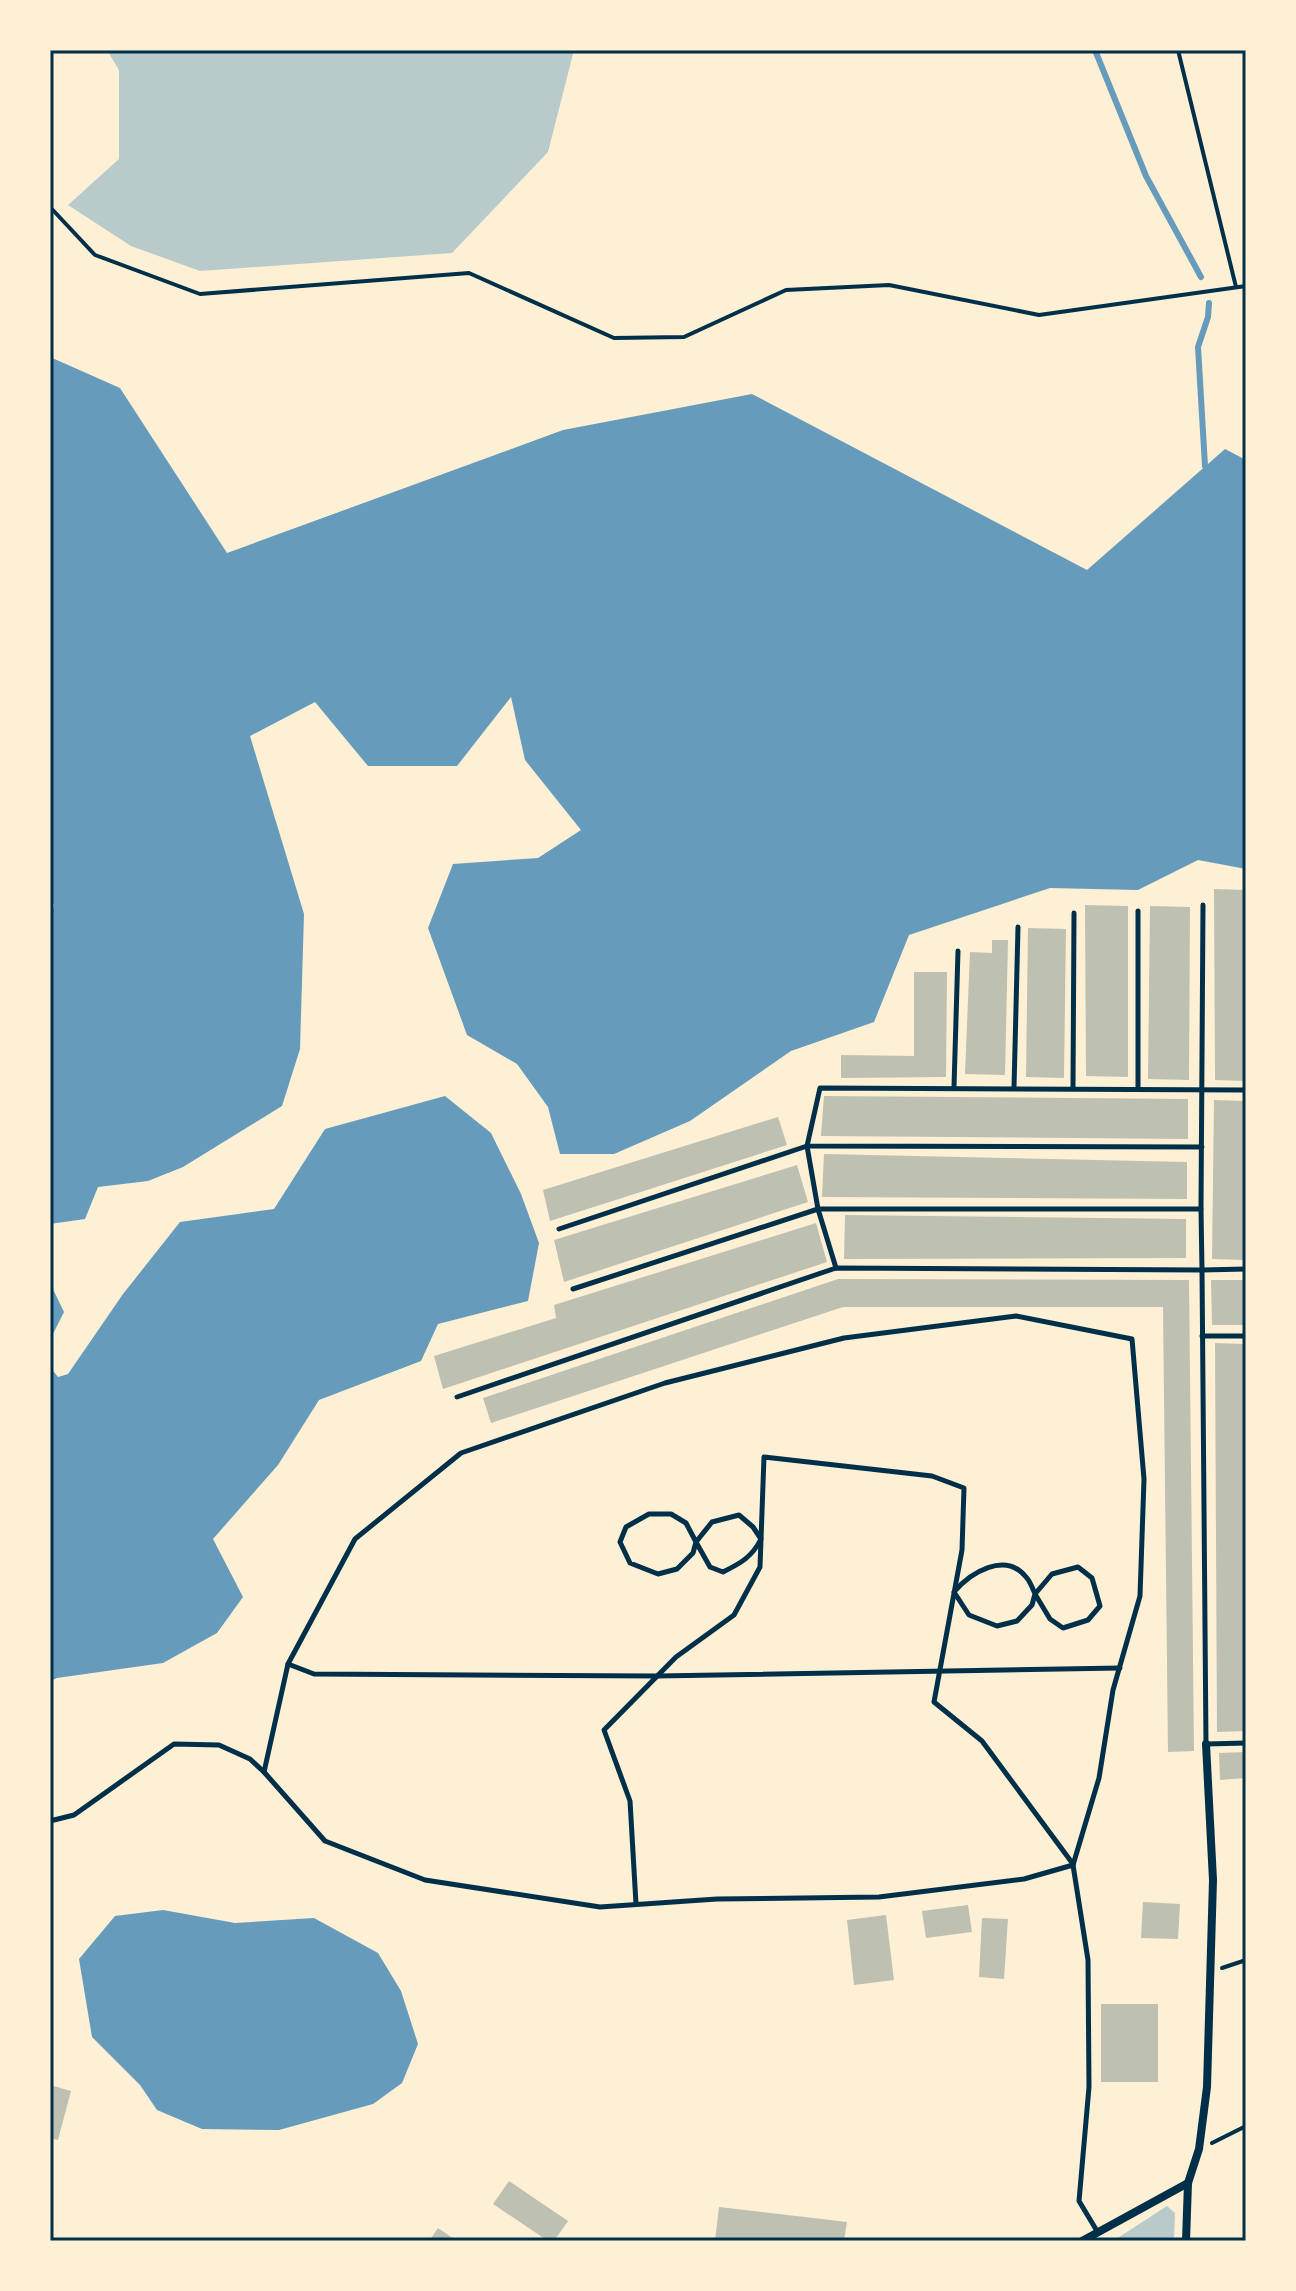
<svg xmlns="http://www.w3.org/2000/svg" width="1296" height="2291" font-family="'PT Sans Narrow',sans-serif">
<rect width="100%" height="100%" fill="#fdf0d5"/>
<g fill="#b9caca">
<polygon points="107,50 574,50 548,152 452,253 200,271 131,246 68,205 119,159 119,70"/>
<polygon points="1167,2206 1175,2213 1174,2241 1113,2241"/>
</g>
<g fill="#669bbc">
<polygon points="50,357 120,388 227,553 563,430 752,394 1087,570 1225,449 1246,460 1246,869 1198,860 1138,890 1050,888 909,935 874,1022 791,1051 690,1121 614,1154 560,1154 548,1107 517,1064 467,1035 428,928 453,864 538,858 581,830 525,760 511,697 457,766 368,766 315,702 250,736 304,914 300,1049 282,1106 183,1167 148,1181 98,1187 85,1219 50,1224 50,918 54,905 50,900"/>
<polygon points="445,1096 491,1133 521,1194 539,1243 528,1301 438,1324 421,1361 319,1400 278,1465 213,1539 243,1597 217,1633 163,1663 57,1678 50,1681 50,1367 58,1377 68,1374 123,1294 180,1222 274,1209 325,1129"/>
<polygon points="50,1283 64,1312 50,1340"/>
<polygon points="163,1910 235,1923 314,1918 378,1953 401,1991 418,2044 402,2083 373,2104 279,2130 202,2129 157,2110 140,2085 92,2037 79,1959 115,1916"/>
</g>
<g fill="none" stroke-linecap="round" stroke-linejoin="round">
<g stroke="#669bbc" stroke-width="6">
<polyline points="1095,50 1146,176 1201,277"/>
<polyline points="1205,466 1198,347 1208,317 1209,303"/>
</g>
</g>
<g fill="#bec0b2">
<polygon points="1214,889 1246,890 1246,1081 1215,1080"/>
<polygon points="1085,905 1128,906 1128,1077 1086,1076"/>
<polygon points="1150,906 1190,907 1189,1080 1148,1079"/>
<polygon points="1028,928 1066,929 1064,1078 1026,1077"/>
<polygon points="992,940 1008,940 1005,1075 965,1074 970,952 992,953"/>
<polygon points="914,972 947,972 946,1077 841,1078 841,1055 914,1056"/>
<polygon points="824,1096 1188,1099 1188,1139 821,1136"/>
<polygon points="1214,1100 1246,1101 1246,1260 1212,1259"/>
<polygon points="778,1117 787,1145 550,1221 543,1190"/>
<polygon points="824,1154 1187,1162 1187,1199 822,1197"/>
<polygon points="797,1165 808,1202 564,1282 554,1240"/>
<polygon points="845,1215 1186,1219 1186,1258 844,1259"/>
<polygon points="816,1223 827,1262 443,1389 434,1356 556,1318 554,1305"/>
<polygon points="838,1279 1189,1280 1194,1751 1168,1752 1163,1307 843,1307 491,1423 483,1398"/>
<polygon points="1211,1280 1246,1280 1246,1325 1212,1325"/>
<polygon points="1215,1343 1246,1344 1246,1731 1217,1732"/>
<polygon points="1246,1752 1246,1778 1220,1780 1219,1753"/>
<polygon points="1143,1902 1180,1904 1178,1939 1141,1938"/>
<polygon points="968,1905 972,1932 926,1938 922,1911"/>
<polygon points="886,1915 894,1980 854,1985 847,1920"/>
<polygon points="982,1918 1008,1919 1004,1979 979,1977"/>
<rect x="1101" y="2004" width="57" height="78"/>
<polygon points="50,2085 71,2091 58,2140 50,2138"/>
<polygon points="509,2181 568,2221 554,2241 548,2241 493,2204"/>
<polygon points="719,2207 847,2222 844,2241 715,2241"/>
<polygon points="438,2228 457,2241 429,2241"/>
</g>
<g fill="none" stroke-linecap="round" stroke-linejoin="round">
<g stroke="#003049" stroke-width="4">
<polyline points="1178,50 1236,287"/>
<polyline points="50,207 95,255 200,294 469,273 614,338 684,337 786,290 889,285 1039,315 1246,286"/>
<polyline points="1222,1968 1246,1960"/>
<polyline points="1212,2143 1246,2126"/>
</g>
<g stroke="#003049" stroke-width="5">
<polyline points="954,1087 958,951"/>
<polyline points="1014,1088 1018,927"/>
<polyline points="1073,1088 1074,913"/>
<polyline points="1138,1089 1138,911"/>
<polyline points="1202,1147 807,1146 820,1088 1246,1090"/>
<polyline points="1201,1209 1203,905"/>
<polyline points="559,1229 807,1146 818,1209 1201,1209 1202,1270 1246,1269"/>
<polyline points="573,1289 818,1209 836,1268"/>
<polyline points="1202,1336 1246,1336"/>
<polyline points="457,1397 836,1268 1202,1270 1206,1744 1246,1743"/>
<path d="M696,1542L686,1523L671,1514H649L626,1527L620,1542L630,1563L658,1574L677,1569L693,1553L696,1542L712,1522L739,1515L753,1527L761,1539C752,1557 741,1563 723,1572L710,1567L696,1542"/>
<path d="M1035,1594C1033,1589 1030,1581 1026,1577C1005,1551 970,1573 954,1592L969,1615L997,1626L1017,1621L1032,1605L1035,1594L1052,1574L1078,1567L1092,1578L1100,1606L1088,1620L1063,1628L1050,1619L1035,1594"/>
<polyline points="288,1664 314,1674 657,1676 1120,1668"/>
<polyline points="264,1772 288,1664 355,1539 461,1453 665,1383 844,1338 1016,1316 1132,1339 1144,1479 1140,1596 1113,1690 1099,1778 1073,1865"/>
<polyline points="50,1821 74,1815 174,1744 219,1745 250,1759 264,1772 325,1841 425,1880 600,1907 717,1899 879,1897 1024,1879 1073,1865 1088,1960 1089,2087 1079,2201 1097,2231"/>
<polyline points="636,1904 630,1801 604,1730 676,1657 734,1615 760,1567 764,1457 932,1476 964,1488 962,1550 934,1702 982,1741 1073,1864"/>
</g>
<g stroke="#003049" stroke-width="8">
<polyline points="1082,2241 1188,2183"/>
<polyline points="1186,2241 1188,2183 1199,2149 1207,2087 1213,1880 1206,1744"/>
</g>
</g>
<rect width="1296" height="2291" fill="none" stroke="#fdf0d5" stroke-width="104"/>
<rect x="52" y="52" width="1192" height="2187" fill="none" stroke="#003049" stroke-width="3"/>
</svg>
